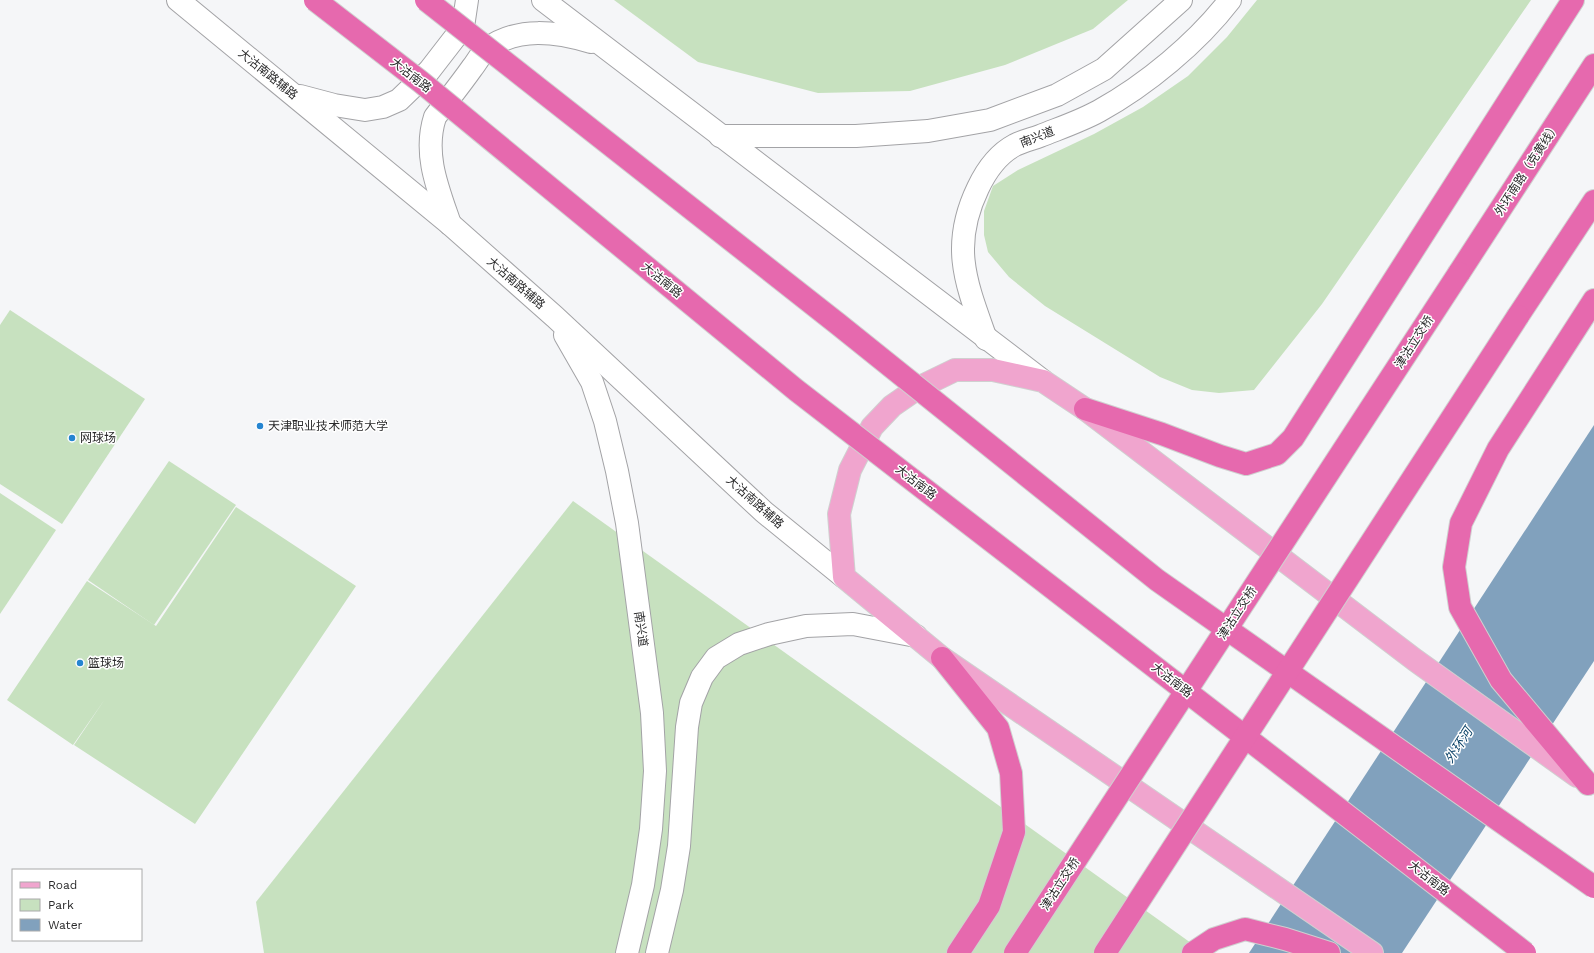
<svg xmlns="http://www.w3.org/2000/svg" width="1594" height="953" font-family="'Work Sans','Noto Sans SC',sans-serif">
<rect width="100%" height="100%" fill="#f5f6f8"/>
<g fill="#c7e1bf">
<polygon points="614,0 1128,0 1093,29 1005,65 910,91 818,93 698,62"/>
<polygon points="1257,0 1531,0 1322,304 1254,390 1219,393 1192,390 1160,377 1045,306 1009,277 988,252 984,235 984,211 993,186 1018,170 1094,134 1143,107 1188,76 1227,37"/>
<polygon points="10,310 145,399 62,524 0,484 0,325"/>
<polygon points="169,461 236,505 154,625 88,580"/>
<polygon points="0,493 56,530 0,614"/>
<polygon points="573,501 1205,953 264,953 256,902"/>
<polygon points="236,507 356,586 195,824 74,745 105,699 73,745 7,700 87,581 156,626"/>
</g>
<polygon fill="#81a1bd" points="1594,425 1594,661 1402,953 1249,953"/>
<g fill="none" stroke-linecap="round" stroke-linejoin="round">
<g stroke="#a3a3a6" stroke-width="24">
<g id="minor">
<polyline points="178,0 450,224 555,317 764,512 844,577"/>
<polyline points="543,0 1043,381"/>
<polyline points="300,96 334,105 365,110 383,107 399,100 429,71 463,27 467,0"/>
<polyline points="720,136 856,136 928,131 990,120 1057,95 1104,69 1181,0"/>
<path d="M450,224C438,189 423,154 435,117C447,101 460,85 472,68C477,62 481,53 487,49C518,26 557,32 591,42"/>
<polyline points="565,335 592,382 605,421 617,471 627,523 652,713 655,771 651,829 643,885 627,953"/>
<path d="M986,339C966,283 950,246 978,188C986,171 998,154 1015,145C1023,141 1032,139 1040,136C1060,128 1081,121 1099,111C1146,85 1197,43 1230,0"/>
<polyline points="657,953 672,890 679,846 687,727 691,703 702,677 716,658 739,644 769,634 806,626 853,624 916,636"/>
</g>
</g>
<g stroke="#d0d0d0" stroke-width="24">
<polyline id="major" points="1372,953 942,658 844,577 839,514 850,470 872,427 892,406 918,388 955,370 993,370 1043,381 1085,409 1415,660 1577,776"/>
</g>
<g stroke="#d0d0d0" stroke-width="24">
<g id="highway">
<polyline points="1459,273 1594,65"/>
<polyline points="1518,316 1594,201"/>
<polyline points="1085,409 1162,434 1220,456 1246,464 1277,454 1293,438 1573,0"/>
<polyline points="942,658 998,728 1011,773 1014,832 989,906 958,953"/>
<polyline points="1588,784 1501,680 1460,607 1454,567 1461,523 1498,449 1594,300"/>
<polyline points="1193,953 1214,939 1245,929 1285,939 1329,953"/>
</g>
</g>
<use href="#minor" stroke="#fff" stroke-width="22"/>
<use href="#major" stroke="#f0a5ce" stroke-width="22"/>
<use href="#highway" stroke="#e669ae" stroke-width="22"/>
<g stroke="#d0d0d0" stroke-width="24" stroke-linecap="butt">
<g id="highway-bridge">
<polyline points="315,0 421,82 796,390 1525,953"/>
<polyline points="426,0 838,324 1157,580 1594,887"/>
<polyline points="1015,953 1459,273"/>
<polyline points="1105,953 1518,316"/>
</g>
</g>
<use href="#highway-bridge" stroke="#e669ae" stroke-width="22"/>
</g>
<g fill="#2585d1" stroke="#fff" stroke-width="1.5">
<circle cx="260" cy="426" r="4"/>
<circle cx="72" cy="438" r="4"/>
<circle cx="80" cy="663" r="4"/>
</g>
<g text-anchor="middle" stroke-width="3" stroke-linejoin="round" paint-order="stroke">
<g font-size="12" fill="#2a2a2b" stroke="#fff">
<text transform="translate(268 74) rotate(39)" y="4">大沽南路辅路</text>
<text transform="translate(411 75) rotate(38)" y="4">大沽南路</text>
<text transform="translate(1037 137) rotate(-21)" y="4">南兴道</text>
<text transform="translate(1527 169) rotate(-57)" y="4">外环南路（克黄线）</text>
<text transform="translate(662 280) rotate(39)" y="4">大沽南路</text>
<text transform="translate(516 283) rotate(41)" y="4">大沽南路辅路</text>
<text transform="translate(1414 342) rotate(-57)" y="4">津沽立交桥</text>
<text transform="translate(916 482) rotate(38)" y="4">大沽南路</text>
<text transform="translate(755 502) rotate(42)" y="4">大沽南路辅路</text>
<text transform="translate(1237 613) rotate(-57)" y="4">津沽立交桥</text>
<text transform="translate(641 629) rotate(82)" y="4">南兴道</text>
<text transform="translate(1172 680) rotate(38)" y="4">大沽南路</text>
<text transform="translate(1429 878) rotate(38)" y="4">大沽南路</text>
<text transform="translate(1060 884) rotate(-57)" y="4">津沽立交桥</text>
</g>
<g font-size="12" fill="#2a2a2b" stroke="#fff" text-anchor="start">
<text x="268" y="430">天津职业技术师范大学</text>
<text x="80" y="442">网球场</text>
<text x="88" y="667">篮球场</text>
</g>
<g font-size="13" font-style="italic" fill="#073f65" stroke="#fff">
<text transform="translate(1458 745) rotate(-57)" y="5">外环河</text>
</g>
</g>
<rect x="12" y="869" width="130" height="72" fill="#ffffff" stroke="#aaaaaa"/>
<rect x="20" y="882" width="20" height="6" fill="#f0a5ce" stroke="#aaaaaa"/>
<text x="48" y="889" font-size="12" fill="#2a2a2b">Road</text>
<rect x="20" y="899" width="20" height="12" fill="#c7e1bf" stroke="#aaaaaa"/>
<text x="48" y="909" font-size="12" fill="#2a2a2b">Park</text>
<rect x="20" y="919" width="20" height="12" fill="#81a1bd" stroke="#aaaaaa"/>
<text x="48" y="929" font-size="12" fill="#2a2a2b">Water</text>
</svg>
